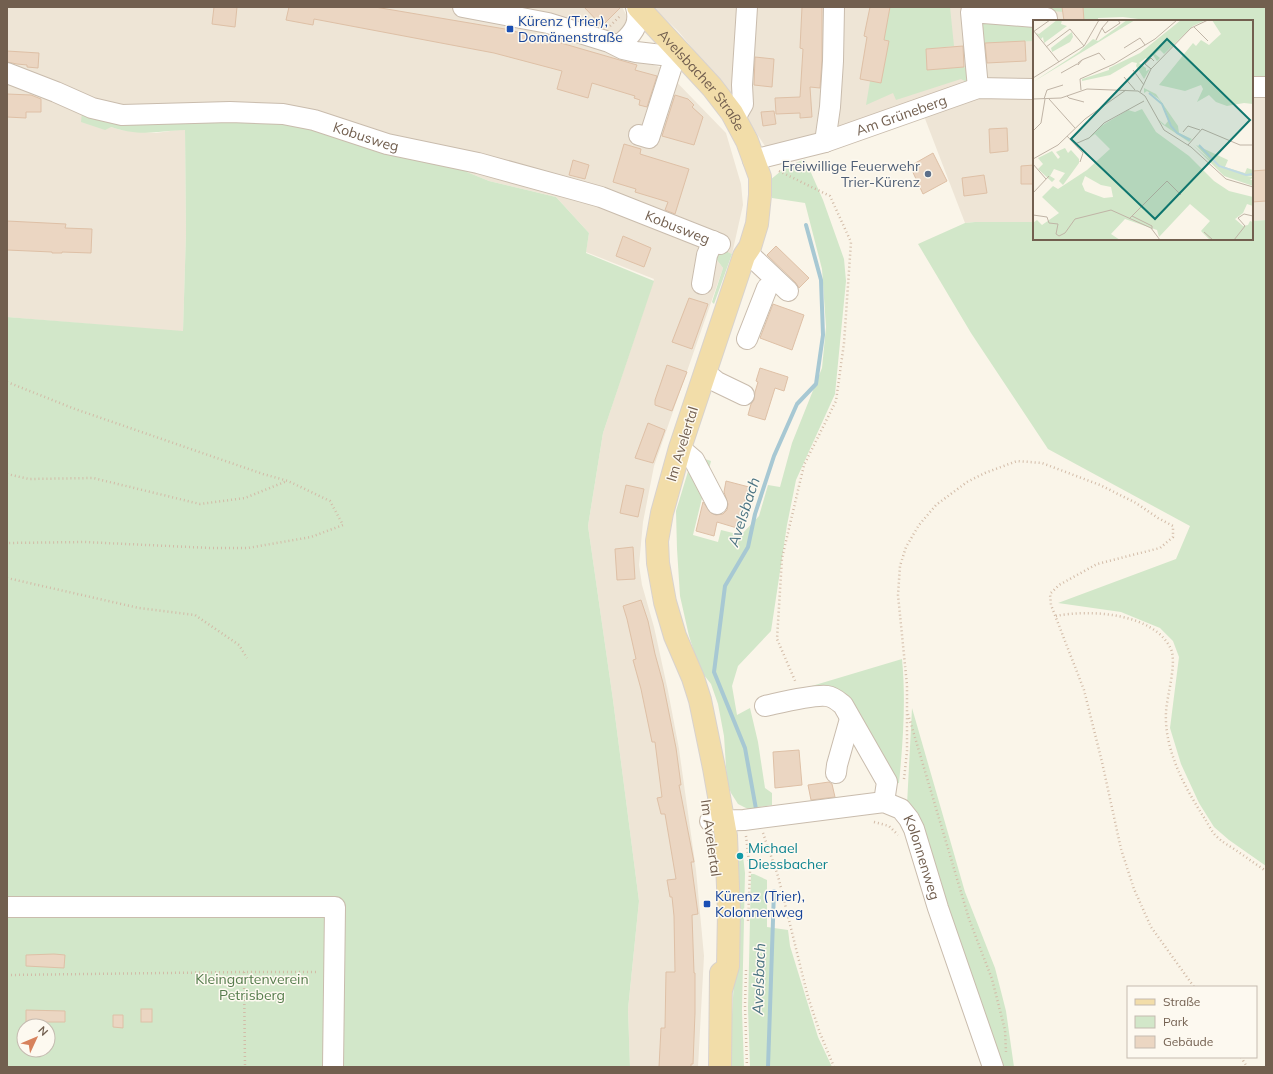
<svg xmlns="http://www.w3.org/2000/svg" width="1273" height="1074" font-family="Mulish,sans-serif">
<rect width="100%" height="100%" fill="#faf5e9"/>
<g fill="#eee5d6">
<polygon points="7,7 622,7 629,20 624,28 616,33 611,52 663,68 726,133 741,184 743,205 732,254 715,246 717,260 723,268 654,466 643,522 639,565 642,585 654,627 668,691 679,749 696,870 704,956 698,1067 630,1067 628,1009 639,901 613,700 588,526 603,433 654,279 586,252 589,233 556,197 489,181 467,172 342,134 111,127 121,130 156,133 185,129 186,233 183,332 7,317"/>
<polygon points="653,7 1096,7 1098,21 1034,21 1034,222 975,222 965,223 919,103 778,147 765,146 729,92 678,31"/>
<polygon points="1252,81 1266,81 1266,220 1252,221"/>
</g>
<g fill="#d2e7c9" fill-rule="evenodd">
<polygon points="890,7 950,7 954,46 926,49 927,69 967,67 972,71 967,82 961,79 896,100 893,93 866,105 870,81 881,83 889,41 884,40"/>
<polygon points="1012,7 1062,7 1063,12"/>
<polygon points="1083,7 1266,7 1266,81 1252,81 1252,21 1153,21 1123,17 1098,18 1098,21 1084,21"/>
<polygon points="984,21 1033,26 1034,41 983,43 982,27"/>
<path d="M82,112L281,120L466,168L467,172L489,181L556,197L589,233L586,253L654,281L603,433L588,526L613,700L639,901L628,1009L630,1067H335L340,903L7,900V317L183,331L186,233L185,130C156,131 141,137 111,127L105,130L81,122Z"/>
<polygon points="805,159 823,200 844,259 846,281 835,394 796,480 787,525 771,631 738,666 732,686 737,715 750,708 758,742 765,788 772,793 772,805 748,809 738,804 731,793 727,782 724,736 718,704 711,684 700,670 689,636 680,596 677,549 676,511 693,455 711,461 693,535 718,542 721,530 741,535 759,516 768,485 780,487 792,443 822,368 826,327 822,269 805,203 772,198 770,180 786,167"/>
<polygon points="1266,220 1266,866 1229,840 1214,827 1199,803 1181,764 1170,728 1179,657 1173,641 1160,628 1121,612 1058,603 1176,559 1190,526 1048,449 971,333 918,244 965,223 975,222 1034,222 1034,239 1252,239 1252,221"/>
<polygon points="715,246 732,254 714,304 712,302 723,268 717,260 711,255"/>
<path d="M902,659C906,700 903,742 899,783L893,784L859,722L805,688Z"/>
<polygon points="912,708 965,892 995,968 1006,1011 1014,1067 999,1067 907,805"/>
<polygon points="738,856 743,856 745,873 742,1010 744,1067 729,1067 738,911"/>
<polygon points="751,874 754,874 767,880 767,927 788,930 790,946 818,1037 832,1067 750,1067 748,1008"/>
<path d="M337,906L331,1067H7V909ZM24,1026H48V1050H24Z"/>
</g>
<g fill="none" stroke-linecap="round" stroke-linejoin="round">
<g stroke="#a7c8d3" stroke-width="4">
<polyline points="756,809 745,748 714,672 725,586 748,547 755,514 774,456 797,404 816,384 823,335 821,280 806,225"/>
<polyline points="768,1067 774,891"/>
</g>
</g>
<g fill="#ebd6c2" stroke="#dec0a6">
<polygon points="214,7 237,7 235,27 212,24"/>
<polygon points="289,7 375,7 505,29 561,43 637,65 635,70 657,76 647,107 639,105 640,100 634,98 635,96 592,83 588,98 557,89 562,71 494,53 314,19 313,25 286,20"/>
<polygon points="584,7 621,7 602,26"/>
<polygon points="802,7 822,7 822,61 820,88 810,87 812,117 800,118 800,113 776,114 775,98 800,97 803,49 800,48"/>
<polygon points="870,7 890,7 884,40 889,41 881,83 860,79 867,37 864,36"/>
<polygon points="1062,7 1083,7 1084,21 1064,21"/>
<polygon points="1025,41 1026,61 987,63 985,43"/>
<polygon points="963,46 964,67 927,70 926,49"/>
<polygon points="7,51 39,53 38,68 27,67 27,65 17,64 7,62"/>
<polygon points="755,57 774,59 772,87 754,85"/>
<polygon points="7,94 31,95 41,99 41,112 26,112 26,118 7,117"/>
<polygon points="675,95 688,99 694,105 692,107 703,117 694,145 662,136"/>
<polygon points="774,111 776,124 763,126 761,112"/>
<polygon points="1007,128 1008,151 990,153 989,129"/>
<polygon points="624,144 641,149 640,154 689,169 675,214 665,210 668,202 635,192 636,189 613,182"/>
<polygon points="933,153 947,181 923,194 910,166"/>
<polygon points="573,160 589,165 585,179 569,175"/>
<polygon points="1034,165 1034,184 1021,184 1021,166"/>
<polygon points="1266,170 1266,201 1252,202 1252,171"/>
<polygon points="984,175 987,193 964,196 962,178"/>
<polygon points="7,221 66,224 65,228 92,229 91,253 62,252 62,253 52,253 52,252 7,250"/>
<polygon points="623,236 651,248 644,267 616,256"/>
<polygon points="776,246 809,278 799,288 796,283 767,255"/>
<polygon points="689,298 708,304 692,349 672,342"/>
<polygon points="773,304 804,315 792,350 760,338"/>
<polygon points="667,365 687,372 672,411 655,405 655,400"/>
<polygon points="760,368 788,377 784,391 775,388 765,420 748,415 751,404 754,400 755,392 758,382 756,381"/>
<polygon points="648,423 665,430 653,463 635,458"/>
<polygon points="726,481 749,487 737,528 717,522 714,536 696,531 703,502 711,513 716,515 723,514 727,510 728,504 724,492"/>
<polygon points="626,485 644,489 638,517 620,513"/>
<polygon points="633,547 635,579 617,580 615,549"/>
<polygon points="641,600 648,621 655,654 663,683 676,748 681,785 679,785 694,862 691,862 698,914 692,915 694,973 695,973 695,1013 693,1064 691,1064 691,1067 659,1067 661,1028 665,1028 666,972 675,972 674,916 672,897 670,897 667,880 676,879 665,814 661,814 657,798 662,797 655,742 652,742 641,689 633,660 636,659 627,619 623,606"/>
<polygon points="799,750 802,785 775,788 773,752"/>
<polygon points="829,782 832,784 835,797 811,800 808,785"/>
<polygon points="54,954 65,955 64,968 26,966 26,955"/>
<rect x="141" y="1009" width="11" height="13"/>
<polygon points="26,1010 65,1011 65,1022 26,1022"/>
<polygon points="113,1015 123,1015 123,1028 113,1027"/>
</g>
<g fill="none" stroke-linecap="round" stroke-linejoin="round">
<g stroke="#c9bcad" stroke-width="22">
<g id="minor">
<polyline points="463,7 548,23 609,42 623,49 636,52 662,55 677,50"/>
<path d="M624,41C635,31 640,22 636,7"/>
<path id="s1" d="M7,73L56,92L92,108L122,115L230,112L283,114L314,120L387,144L478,163L576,190L601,197L720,244"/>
<polyline points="1252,87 1266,87"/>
<polyline points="978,88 971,12 1047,18 1047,21"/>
<polyline points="735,118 743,104 742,85 747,7"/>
<polyline points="639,135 649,138 677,50"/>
<polyline points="825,142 830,107 833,61 834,7"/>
<path id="s2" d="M753,160L825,142L978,88L1034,89"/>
<polyline points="744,256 753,258 788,291"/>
<polyline points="702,284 707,255 713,241"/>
<polyline points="747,339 767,288"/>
<polyline points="706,373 717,382 744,395"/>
<polyline points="680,448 694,460 717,504"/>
<path d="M765,706C779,703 814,694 827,696C834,697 838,701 843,705L887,782L884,802"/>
<polyline points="836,773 837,765 850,719"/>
<path id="s3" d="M710,821L744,820L884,802L901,809L909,819L914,829L938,908L993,1067"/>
<polyline points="7,907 335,907 333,1067"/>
</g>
</g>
<g stroke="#d8d2ce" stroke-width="24">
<g id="major">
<path id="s4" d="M638,7L712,87L732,113L747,141L760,177V195L757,224L750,247L744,256L680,448L662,513L657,541L658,563L665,602L675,636L693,678L700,700L714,768L726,836L729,912L728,966L722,987"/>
<polyline points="720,1067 721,973"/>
</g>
</g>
<g stroke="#d2bba7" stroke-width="2.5" stroke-dasharray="1 3" stroke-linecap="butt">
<polyline points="610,26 621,15"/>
<polyline points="779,171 830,196 851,242 844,343 836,401 804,465 782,558 777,639 796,683"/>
<polyline points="7,382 75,409 263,474 288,481 330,501 343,525 311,537 248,548 211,548 84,542 7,543"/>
<polyline points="7,474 29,479 93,478 200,504 245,498 287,481"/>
<polyline points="7,578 139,608 195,615 239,645 247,658"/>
<path d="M1056,616C1090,609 1154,613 1171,649C1177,664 1167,695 1166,712C1164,750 1185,788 1205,819C1208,824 1212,832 1216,836C1221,841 1226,844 1231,847C1243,855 1254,863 1266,871"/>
<polyline points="908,714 969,919 992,979 1005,1030 1006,1052"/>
<polyline points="904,779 907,751 907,685 898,595 900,566 906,547 919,525 936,505 967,482 985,473 1017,461 1042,463 1100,485 1136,503 1158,518 1173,526 1173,537 1160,548 1097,564 1059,585 1050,594 1051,605 1084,690 1102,762 1121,849 1134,889 1151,927 1194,987"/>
<polyline points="874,822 889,826 898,835"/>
<polyline points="763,833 778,876 808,997 820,1033 834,1067"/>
<polyline points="746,836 750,871 748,921"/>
<polyline points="746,970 745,1006 747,1067"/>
<polyline points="244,972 245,1067"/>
<polyline points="7,975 244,972 318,972"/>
<polyline points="1241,1057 1247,1067"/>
</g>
<use href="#minor" stroke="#fff" stroke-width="20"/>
<use href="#major" stroke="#f2dda9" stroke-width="22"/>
</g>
<g fill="#1a4fb4" stroke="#fdf9f0" stroke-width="1.5">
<rect x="506" y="25" width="8" height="8" rx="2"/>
<rect x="703" y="900" width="8" height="8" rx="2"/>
</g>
<circle fill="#5c6f8a" stroke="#fdf9f0" stroke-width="1.5" cx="928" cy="174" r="4"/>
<circle fill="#0f9aa8" stroke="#fdf9f0" stroke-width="1.5" cx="740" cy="856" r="4"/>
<g text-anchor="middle" stroke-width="3" stroke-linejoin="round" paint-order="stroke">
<g font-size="14" fill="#164399" stroke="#fdf9f0" text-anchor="start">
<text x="518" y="26">Kürenz (Trier),<tspan x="518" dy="16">Domänenstraße</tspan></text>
<text x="715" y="901">Kürenz (Trier),<tspan x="715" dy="16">Kolonnenweg</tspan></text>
</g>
<g font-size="14" fill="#725f4f" stroke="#fdf9f0">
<text dy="5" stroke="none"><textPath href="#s4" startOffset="97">Avelsbacher Straße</textPath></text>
<text dy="5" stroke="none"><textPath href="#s2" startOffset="155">Am Grüneberg</textPath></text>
<text dy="5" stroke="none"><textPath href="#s1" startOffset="370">Kobusweg</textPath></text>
<text dy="5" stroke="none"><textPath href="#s1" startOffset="695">Kobusweg</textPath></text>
<text transform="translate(682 444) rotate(-73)" y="5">Im Avelertal</text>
<text transform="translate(711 838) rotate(82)" y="5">Im Avelertal</text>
<text dy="5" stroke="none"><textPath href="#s3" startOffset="247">Kolonnenweg</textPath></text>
</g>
<g font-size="14" fill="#4e5e75" stroke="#fdf9f0" text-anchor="end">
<text x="920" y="171">Freiwillige Feuerwehr<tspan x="920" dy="16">Trier-Kürenz</tspan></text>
</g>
<g font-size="14" fill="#0d838f" stroke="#fdf9f0" text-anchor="start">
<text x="748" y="853">Michael<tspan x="748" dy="16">Diessbacher</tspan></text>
</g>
<g font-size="14" fill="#557c4c" stroke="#fdf9f0">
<text x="252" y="984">Kleingartenverein<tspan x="252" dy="16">Petrisberg</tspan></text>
</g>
<g font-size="15" font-style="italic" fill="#4c7483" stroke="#fdf9f0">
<text transform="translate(744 512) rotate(-72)" y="5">Avelsbach</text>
<text transform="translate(759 979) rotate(-88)" y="5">Avelsbach</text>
</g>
</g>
<g transform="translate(1033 20)">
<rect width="220" height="220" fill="#faf5e9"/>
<path d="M24,0H29L28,4L34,6L11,23L10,17L8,19L3,13L6,14ZM94,0H102L0,62L46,32L60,19L65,21ZM148,0H173L160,6L131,34L127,30L125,31L122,34L127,38L124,41L120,35L115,40L113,38L106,43L113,48V51L117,49L111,59L103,46L104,43L99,42L77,55L49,61V59L76,50V48L107,33ZM179,0H220V84L211,83L194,86L183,82L176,75L164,82L170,69L168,65L152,71L126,65L160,23L163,26L168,20L176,25L188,14ZM39,12L40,17L37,22L19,32L18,28ZM111,68L123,74L145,106L146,113L159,119L156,122L129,104L125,99L132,105L135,101L134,94L126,79L114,71L111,73ZM109,89L123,112L156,136L181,161L196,171L220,177V186L214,184L210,193L202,199L210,206L215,205L217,201L220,202V220H177L168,211L177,201L157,184L126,217L124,210L92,199L78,214L87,220H0V203L4,200L9,205L26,193L9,177L20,166L25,169L54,150L77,129L62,114L53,121L68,106L95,90L102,92ZM52,156L68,165L78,167L80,177L71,178L52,171L49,164ZM160,125L178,141L163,125L195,140L192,147L212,153L214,148L220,150V156H214L220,157L217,160H220V166L191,156ZM32,128L35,133L38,130L46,139V143L30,165L26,161L32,153L21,149L17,156L22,159L19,162L5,149L10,144L5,138L19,131L25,139L27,137L23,132Z" fill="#d2e7c9" fill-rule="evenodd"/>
<path fill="none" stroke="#c0dae2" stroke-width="2" d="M116,73L129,84L138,106L144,113L157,120M166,125L186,146L213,155L220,154"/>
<path fill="none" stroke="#c0b4a6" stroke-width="1" d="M76,0L69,8L72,13L87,3L85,0M161,7L175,21M0,10L26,42M0,12L17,0M63,20L69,8M13,27L37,9L51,26M91,28L107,18L112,25M49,40L45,45V43L49,40L51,39L66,33L72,40M118,49L112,44L118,38L121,41M100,50L111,65M28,53L44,44M91,57L102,70M0,58L51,26L66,0M48,70L47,59L81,44L122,19L144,0M107,72L118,49L158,8L175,0M34,76L36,78L51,82M0,79L28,78L54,69L105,71L112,76L131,110L158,127L193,159L220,167M11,79L14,70L30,65M16,79L42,108M0,111L8,103L12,79M150,112L155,106L167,110M34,116L50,133L47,142M42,124L56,118L71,103L111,81M155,125L169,109L207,125H220M0,139L25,125L52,99L93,70M0,144L13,159M0,173L16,156M0,195L14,197L16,203L25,204L23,214L26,216L32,213L42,199L78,190L118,208L127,220M99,196L119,206V209M96,199L134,161L148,175M171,212L180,220M201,220L212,206L205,198L211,194L220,196"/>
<path fill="#0f766e" fill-opacity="0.15" stroke="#0f766e" stroke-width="2" d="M134,19L217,100L122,199L38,119Z"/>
<rect width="220" height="220" fill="none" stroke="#725f4f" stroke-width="2"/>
</g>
<rect width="1273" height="1074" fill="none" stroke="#725f4f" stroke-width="16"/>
<rect x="1127" y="986" width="130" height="72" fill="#fdf9f0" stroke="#c5bbb0"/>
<rect x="1135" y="999" width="20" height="6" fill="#f2dda9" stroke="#c5bbb0"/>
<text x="1163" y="1006" font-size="12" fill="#725f4f">Straße</text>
<rect x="1135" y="1016" width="20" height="12" fill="#d2e7c9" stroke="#c5bbb0"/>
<text x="1163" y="1026" font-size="12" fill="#725f4f">Park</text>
<rect x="1135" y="1036" width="20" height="12" fill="#ebd6c2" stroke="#c5bbb0"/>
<text x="1163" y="1046" font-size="12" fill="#725f4f">Gebäude</text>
<g transform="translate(36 1038) rotate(46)"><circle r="19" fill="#fdf9f0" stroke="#c5bbb0"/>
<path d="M0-3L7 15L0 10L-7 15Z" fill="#d7825c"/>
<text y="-6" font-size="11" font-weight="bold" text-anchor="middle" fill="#725f4f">N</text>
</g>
</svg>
